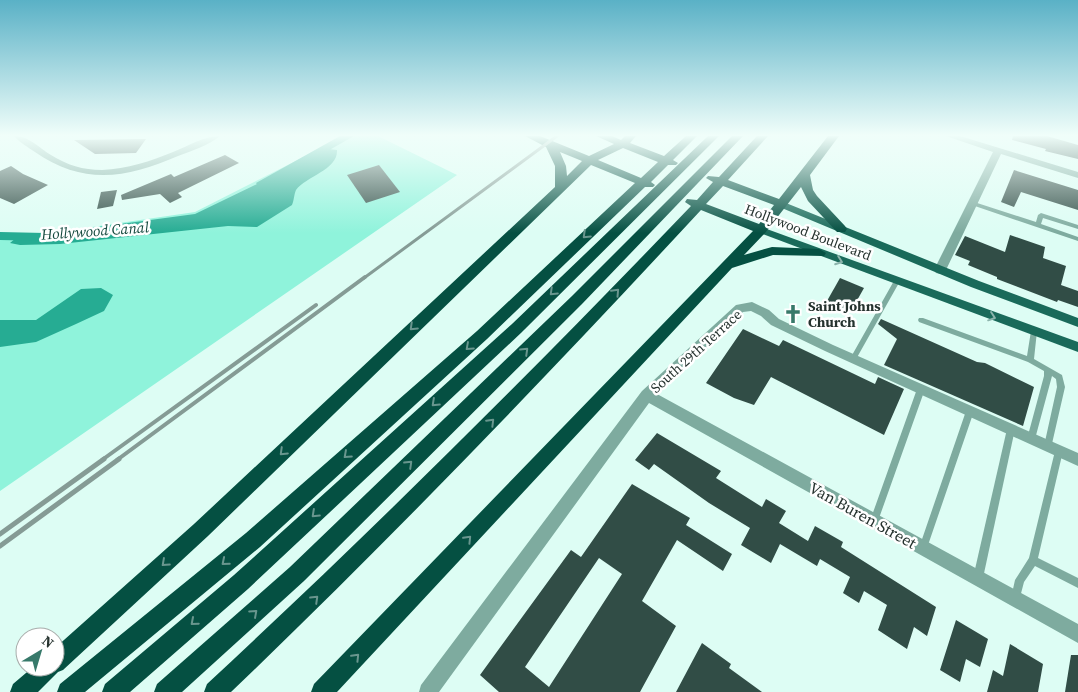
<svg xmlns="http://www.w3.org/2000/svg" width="1078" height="692" font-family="'Source Serif 4',serif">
<rect width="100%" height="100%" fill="#ddfdf4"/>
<polygon fill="#8ff3db" points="345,136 378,136 457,175 0,491 0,233 10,239 195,212"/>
<g fill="#26ac93">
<path d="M329,149L337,150C338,170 306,176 296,190C294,194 294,201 292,205L257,227L228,226L60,244L20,245L10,243L16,238L195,214Z"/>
<polygon points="101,288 113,295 104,311 76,324 36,342 0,347 0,320 36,320 81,289"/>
</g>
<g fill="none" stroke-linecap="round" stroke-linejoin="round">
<g fill="#26ac93" fill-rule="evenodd">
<polygon points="340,136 354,136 266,186 258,186 256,183"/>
<polygon points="0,232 45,233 50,234 52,237 50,240 45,241 0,240"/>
</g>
</g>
<g fill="#314d46" fill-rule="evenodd">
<polygon points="1013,136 1047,136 1078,145 1078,159 1045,151 1046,149 1012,140"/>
<polygon points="146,139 136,153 95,154 74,140"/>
<polygon points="225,155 239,163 178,193 182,197 170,203 160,194 122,200 121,195 171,174 174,177"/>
<polygon points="379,165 400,192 366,203 347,175"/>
<polygon points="11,166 23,174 48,185 14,204 0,198 0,171"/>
<polygon points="1014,170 1078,190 1078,210 1021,192 1014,207 1001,202"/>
<polygon points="117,190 113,206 97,209 101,192"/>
<polygon points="1010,235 1045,247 1043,258 1066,266 1061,285 1078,291 1078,307 1058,300 1057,302 997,279 997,277 968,265 970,261 955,255 965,236 1005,252"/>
<polygon points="840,278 864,288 851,311 827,301"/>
<polygon points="881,319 977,362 985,363 1034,387 1023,426 884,365 897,339 878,324"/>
<polygon points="743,329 779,346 783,340 875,384 878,377 904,389 884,435 771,377 754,405 734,398 706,383"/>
<polygon points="657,433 721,471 716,478 762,507 766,499 786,511 779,523 808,541 815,526 843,542 841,547 936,607 927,636 914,627 907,649 878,630 887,605 864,591 859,603 843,593 850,577 820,559 817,566 780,544 771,563 741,545 750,528 709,503 654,464 649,470 635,460"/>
<path d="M632,484L690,518L686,525L732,554L723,571L677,540L642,601L676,626L640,692H499L480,675L571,550L581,557ZM599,558L622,574L549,687L525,667Z"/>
<polygon points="956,620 988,639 980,667 966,659 960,682 940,670"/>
<polygon points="702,643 731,664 729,668 762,692 676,692"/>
<polygon points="1010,644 1043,664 1038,692 987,692 993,670 1003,676"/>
<polygon points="1071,655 1078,655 1078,692 1065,692"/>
</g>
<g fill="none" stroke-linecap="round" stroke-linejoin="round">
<g fill="#7eab9f" fill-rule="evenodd">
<polygon points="971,201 1036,222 1038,215 1041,213 1078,225 1078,229 1043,218 1041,224 1078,237 1078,241 969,204 968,203"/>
<polygon points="895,279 899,279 900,281 855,361 851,361 849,359 851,357"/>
<polygon points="919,318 923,318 1027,356 1031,331 1032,329 1036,329 1037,331 1034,359 1062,375 1065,387 1051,448 1048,449 1045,448 1044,446 1057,387 1056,379 1052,376 1035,439 1034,441 1031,442 1028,441 1027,439 1044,376 1044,371 1028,362 919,322 918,320"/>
<polygon points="921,386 924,387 925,389 878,521 877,524 874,525 871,524 870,521 917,389 918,387"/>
<polygon points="970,408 973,409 974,411 927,548 926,551 923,552 920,551 919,548 966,411 967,409"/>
<polygon points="1011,426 1014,427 1015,429 983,578 981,581 978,583 975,581 973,578 1007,429 1008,427"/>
<polygon points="1059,448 1062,449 1063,451 1038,558 1078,578 1078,588 1035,566 1024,582 1019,601 1016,603 1013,601 1011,598 1015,580 1029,558 1055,451 1056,449"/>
</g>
<g fill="#7eab9f" fill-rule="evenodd">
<path d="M14,136C29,136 38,147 51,155C67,165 83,170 102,170C127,169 151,161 173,152C189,146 203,136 220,136C209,145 192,151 178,156C127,178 84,186 35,152C28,147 20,143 14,136Z"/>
<polygon points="946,136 960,136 1078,172 1078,178 1001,154 946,270 940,274 936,273 934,270 993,152"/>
<polygon points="752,302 769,310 779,319 833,345 1078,453 1078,466 825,351 771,325 761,316 751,311 743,312 657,394 1078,624 1078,643 649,403 439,692 419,692 421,685 642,391 736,305"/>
</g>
<g fill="#1a6a5a" fill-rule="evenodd">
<polygon points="781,201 979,281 1078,318 1078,327 971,287 777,206 776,204"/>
<polygon points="761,227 1078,342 1078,352 757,232 756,230 757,228"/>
</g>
<g fill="#055042" fill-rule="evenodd">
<path d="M525,136H540L589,156L614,144L596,136H612L621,140L625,136H636L630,143L664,156L686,136H697L673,160L678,163L676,165H668L651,182L655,185L653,187H645L487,339L260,547L85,692H57L60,684L246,533L477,331L635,183L591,165L208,536L63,670L58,672L38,692H10L13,684L33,667H55V648L194,524L555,187V166L546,147ZM623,148L658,162L641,178L598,160ZM560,152L582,161L567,176L566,166Z"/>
<polygon points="708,136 719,136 522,332 248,589 130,692 102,692 105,684 234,575 512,324"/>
<polygon points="732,136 743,136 582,304 304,581 182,692 154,692 157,684 290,567 572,296"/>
<path d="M757,136H768L728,180L779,199L828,136H839L810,175L813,190L817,196L845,226L847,229L845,232H837L808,201L801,187L765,233L744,255L772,247L819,249L826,253L824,256L773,255L732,268L337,692H311L314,684L753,231L701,210C548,375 393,537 231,692H204L207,684C373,530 534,370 691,206L685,202L687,199L697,200L713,182L706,178L708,176L719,177ZM723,186L774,205L759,224L706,204Z"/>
</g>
<polyline stroke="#859b95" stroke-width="3" points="364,278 557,136"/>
<g stroke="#859b95" stroke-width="4">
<polyline points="102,460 316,305"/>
<polyline points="117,460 365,277"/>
</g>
<g stroke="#859b95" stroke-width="5">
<polyline points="0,534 104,459"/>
<polyline points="0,546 119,459"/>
</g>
</g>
<defs><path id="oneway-chevron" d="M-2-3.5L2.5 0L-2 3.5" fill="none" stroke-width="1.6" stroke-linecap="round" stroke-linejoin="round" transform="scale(1.25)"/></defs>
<g stroke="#69968e">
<use href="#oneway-chevron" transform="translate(586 235) rotate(136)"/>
<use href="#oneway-chevron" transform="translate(553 292) rotate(136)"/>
<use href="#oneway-chevron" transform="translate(616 292) rotate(-47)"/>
<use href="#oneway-chevron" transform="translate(413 327) rotate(136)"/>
<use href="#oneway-chevron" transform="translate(469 347) rotate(138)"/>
<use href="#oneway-chevron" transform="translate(525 351) rotate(-44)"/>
<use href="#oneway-chevron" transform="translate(435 403) rotate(137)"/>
<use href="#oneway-chevron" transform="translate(491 422) rotate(-45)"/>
<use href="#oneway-chevron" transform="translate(283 452) rotate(136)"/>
<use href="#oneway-chevron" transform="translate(347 455) rotate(138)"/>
<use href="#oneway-chevron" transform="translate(409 464) rotate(-44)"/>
<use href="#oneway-chevron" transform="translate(315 514) rotate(137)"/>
<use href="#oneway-chevron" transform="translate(468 539) rotate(-46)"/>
<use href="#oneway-chevron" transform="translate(225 562) rotate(140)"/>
<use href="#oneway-chevron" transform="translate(165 563) rotate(138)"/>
<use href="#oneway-chevron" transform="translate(315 599) rotate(-44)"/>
<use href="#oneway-chevron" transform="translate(254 613) rotate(-42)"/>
<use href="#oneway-chevron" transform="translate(194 622) rotate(139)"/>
<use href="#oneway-chevron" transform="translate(356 657) rotate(-46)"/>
</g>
<g stroke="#8cb4ac">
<use href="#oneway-chevron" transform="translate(839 261) rotate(20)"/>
<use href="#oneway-chevron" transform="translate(992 317) rotate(19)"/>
</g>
<linearGradient id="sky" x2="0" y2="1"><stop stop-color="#5ab1c6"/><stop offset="0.58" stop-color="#f0fefa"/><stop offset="1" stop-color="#f0fefa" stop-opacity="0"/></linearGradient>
<rect width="1078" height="233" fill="url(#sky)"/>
<defs>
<g id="church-bare" transform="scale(1.5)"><path d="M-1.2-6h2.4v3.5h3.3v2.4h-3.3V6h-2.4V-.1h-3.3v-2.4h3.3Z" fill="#37796a" stroke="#fff" stroke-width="2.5" paint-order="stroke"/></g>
</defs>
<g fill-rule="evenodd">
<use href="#church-bare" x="793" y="314"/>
</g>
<g text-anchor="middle" stroke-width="5" stroke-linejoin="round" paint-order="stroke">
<g font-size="14" fill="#25322e" stroke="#fff">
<text transform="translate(808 232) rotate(21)" y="5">Hollywood Boulevard</text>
<text transform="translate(696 351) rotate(-42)" y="5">South 29th Terrace</text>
</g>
<g font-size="14" font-weight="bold" fill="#25322e" stroke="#fff" text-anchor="start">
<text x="808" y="311">Saint Johns<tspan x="808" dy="16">Church</tspan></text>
</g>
<g font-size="15" font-style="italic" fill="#13483d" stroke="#fff">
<text transform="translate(95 231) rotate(-4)" y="5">Hollywood Canal</text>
</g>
<g font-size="16" fill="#25322e" stroke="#fff">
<text transform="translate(863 515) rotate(29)" y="6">Van Buren Street</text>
</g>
</g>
<g transform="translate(40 652) rotate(38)"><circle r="24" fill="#ffffff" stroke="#a8adab"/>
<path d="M0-4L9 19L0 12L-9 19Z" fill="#37796a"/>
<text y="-8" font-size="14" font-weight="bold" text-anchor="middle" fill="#25322e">N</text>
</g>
</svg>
